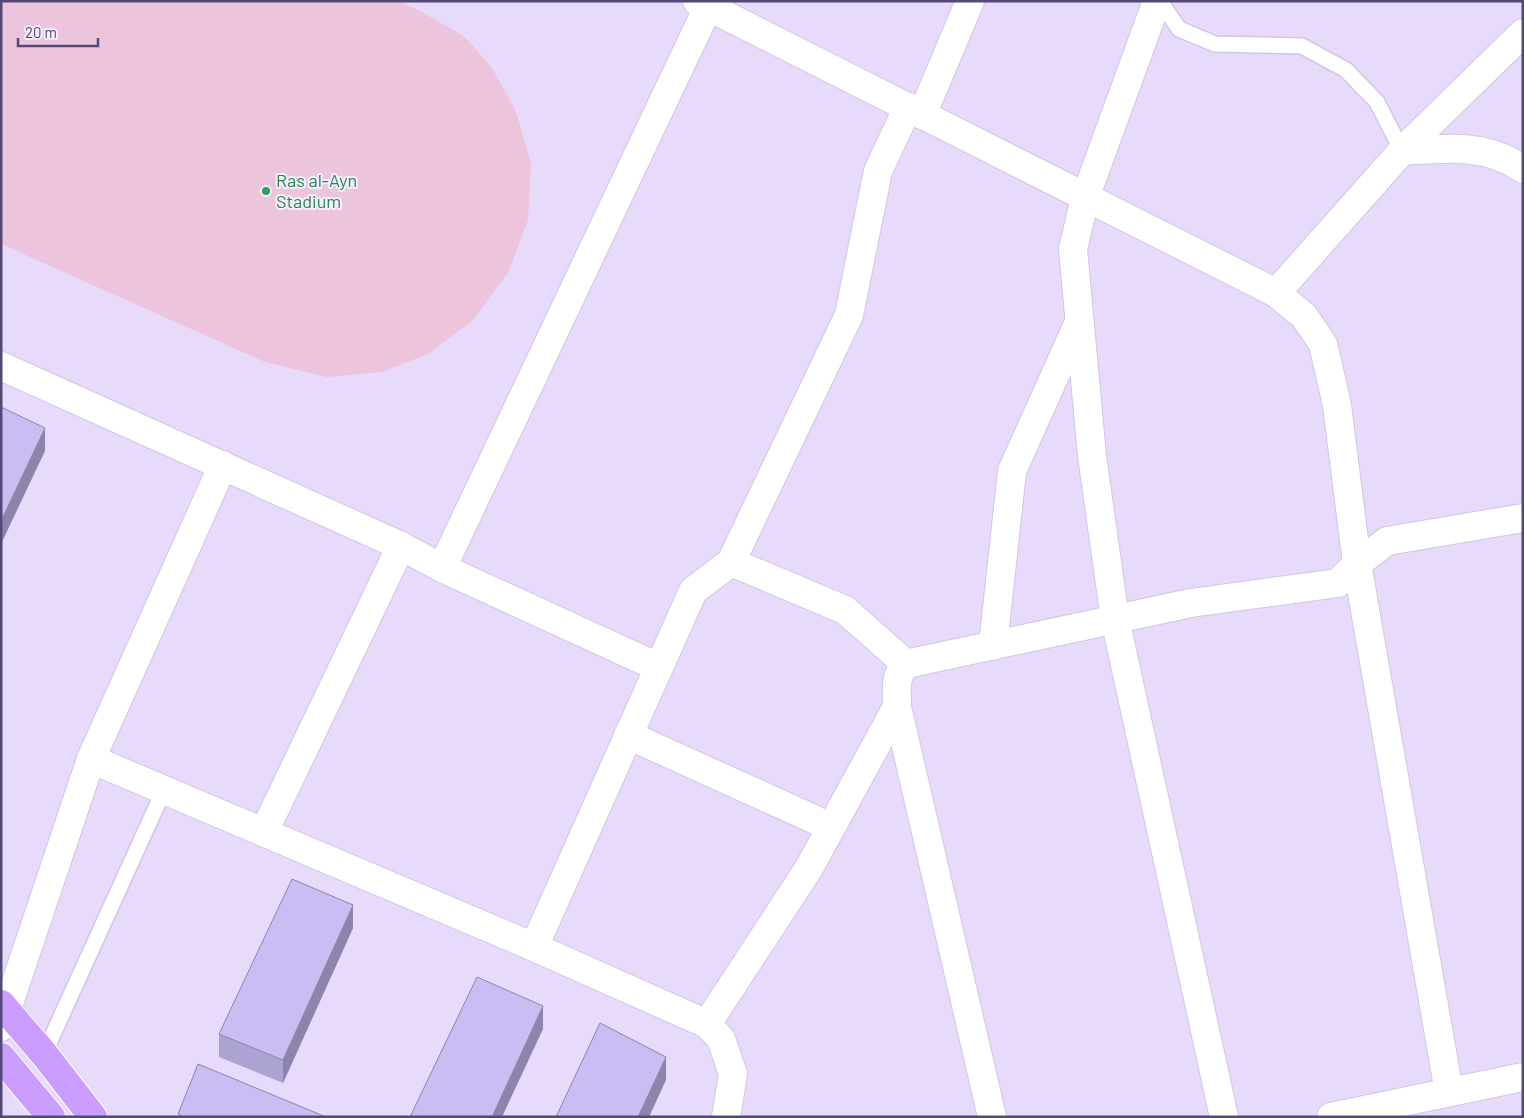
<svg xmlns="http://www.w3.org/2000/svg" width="1524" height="1118" font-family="Barlow,sans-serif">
<rect width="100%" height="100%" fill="#f0e6fd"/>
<rect fill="#e7dafa" x="1" y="1" width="1522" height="1116"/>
<polygon fill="#ecc4db" points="1,1 399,1 420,11 465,37 492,68 515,109 531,163 528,220 509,271 473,320 430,353 382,372 327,377 265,362 1,244"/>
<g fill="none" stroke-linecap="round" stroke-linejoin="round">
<g stroke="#d0c6e8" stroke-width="18">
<g id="lane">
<polyline points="1160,1 1179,29 1215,44 1302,46 1346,70 1377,102 1402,151"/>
<polyline points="44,1054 164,790"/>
</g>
</g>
<g stroke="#d0c6e8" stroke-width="30">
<g id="street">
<polyline points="697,1 1276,293 1304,316 1323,344 1337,405 1357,564 1449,1092"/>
<polyline points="1157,1 1085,198 1073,249 1092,456 1115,619 1224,1117"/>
<polyline points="922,115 970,1"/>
<path d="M1402,151C1445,148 1486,143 1523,169"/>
<polyline points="1276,293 1402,151 1523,33"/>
<polyline points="1,366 401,546 442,568 658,667"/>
<polyline points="731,562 845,610 906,664"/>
<polyline points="442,568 708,7"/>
<polyline points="993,646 1012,471 1079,322"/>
<polyline points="628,735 831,827"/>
<polyline points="91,759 534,947 707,1024 721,1039 733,1074 726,1117"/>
<polyline points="264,832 401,546"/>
<polyline points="534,947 693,591 731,562 849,315 878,171 908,107"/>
<polyline points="707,1024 809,868 897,707"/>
<polyline points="1,1027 91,759 223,465"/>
<path d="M992,1117L897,707C897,691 894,676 906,664L1191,603L1338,583L1357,564L1387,541L1523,518"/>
<polyline points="1331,1117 1523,1077"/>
</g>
</g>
<g stroke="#fff" stroke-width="30">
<g id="primary">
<polyline points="1,1004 44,1054 93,1117"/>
<polyline points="1,1057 51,1117"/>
</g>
</g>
<use href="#lane" stroke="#fff" stroke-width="15"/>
<use href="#street" stroke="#fff" stroke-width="28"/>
<use href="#primary" stroke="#c99cfe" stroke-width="28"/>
</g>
<polygon fill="#ada3d2" points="353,928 283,1083 219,1057 219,1034"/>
<g fill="#8d84ab">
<polygon points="45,428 45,451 1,544 1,521"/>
<polygon points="353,905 353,928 283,1083 283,1060"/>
<polygon points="543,1006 543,1029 502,1117 492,1117"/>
<polygon points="666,1057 666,1080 649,1117 638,1117"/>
</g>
<g fill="#c9bdf4" stroke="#8d84ab">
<polygon points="1,407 45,428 1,521"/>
<polygon points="292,879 353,905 283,1060 219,1034"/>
<polygon points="477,977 543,1006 492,1117 410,1117"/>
<polygon points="600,1023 666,1057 638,1117 556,1117"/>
<polygon points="198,1064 326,1117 184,1117 178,1114"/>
</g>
<circle fill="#2e9e5b" stroke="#f5eeff" stroke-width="2" cx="266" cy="191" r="5"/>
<g text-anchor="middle" stroke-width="4" stroke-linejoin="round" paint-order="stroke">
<g font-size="18" fill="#27864d" stroke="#f5eeff" text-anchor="start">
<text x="276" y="187">Ras al-Ayn<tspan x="276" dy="21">Stadium</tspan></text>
</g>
</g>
<rect width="1524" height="1118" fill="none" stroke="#524979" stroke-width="5"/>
<path d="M18 38v8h80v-8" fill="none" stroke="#524979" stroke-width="2.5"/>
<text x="25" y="38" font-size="15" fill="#524979" stroke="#f5eeff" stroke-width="4" paint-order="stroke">20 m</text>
</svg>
